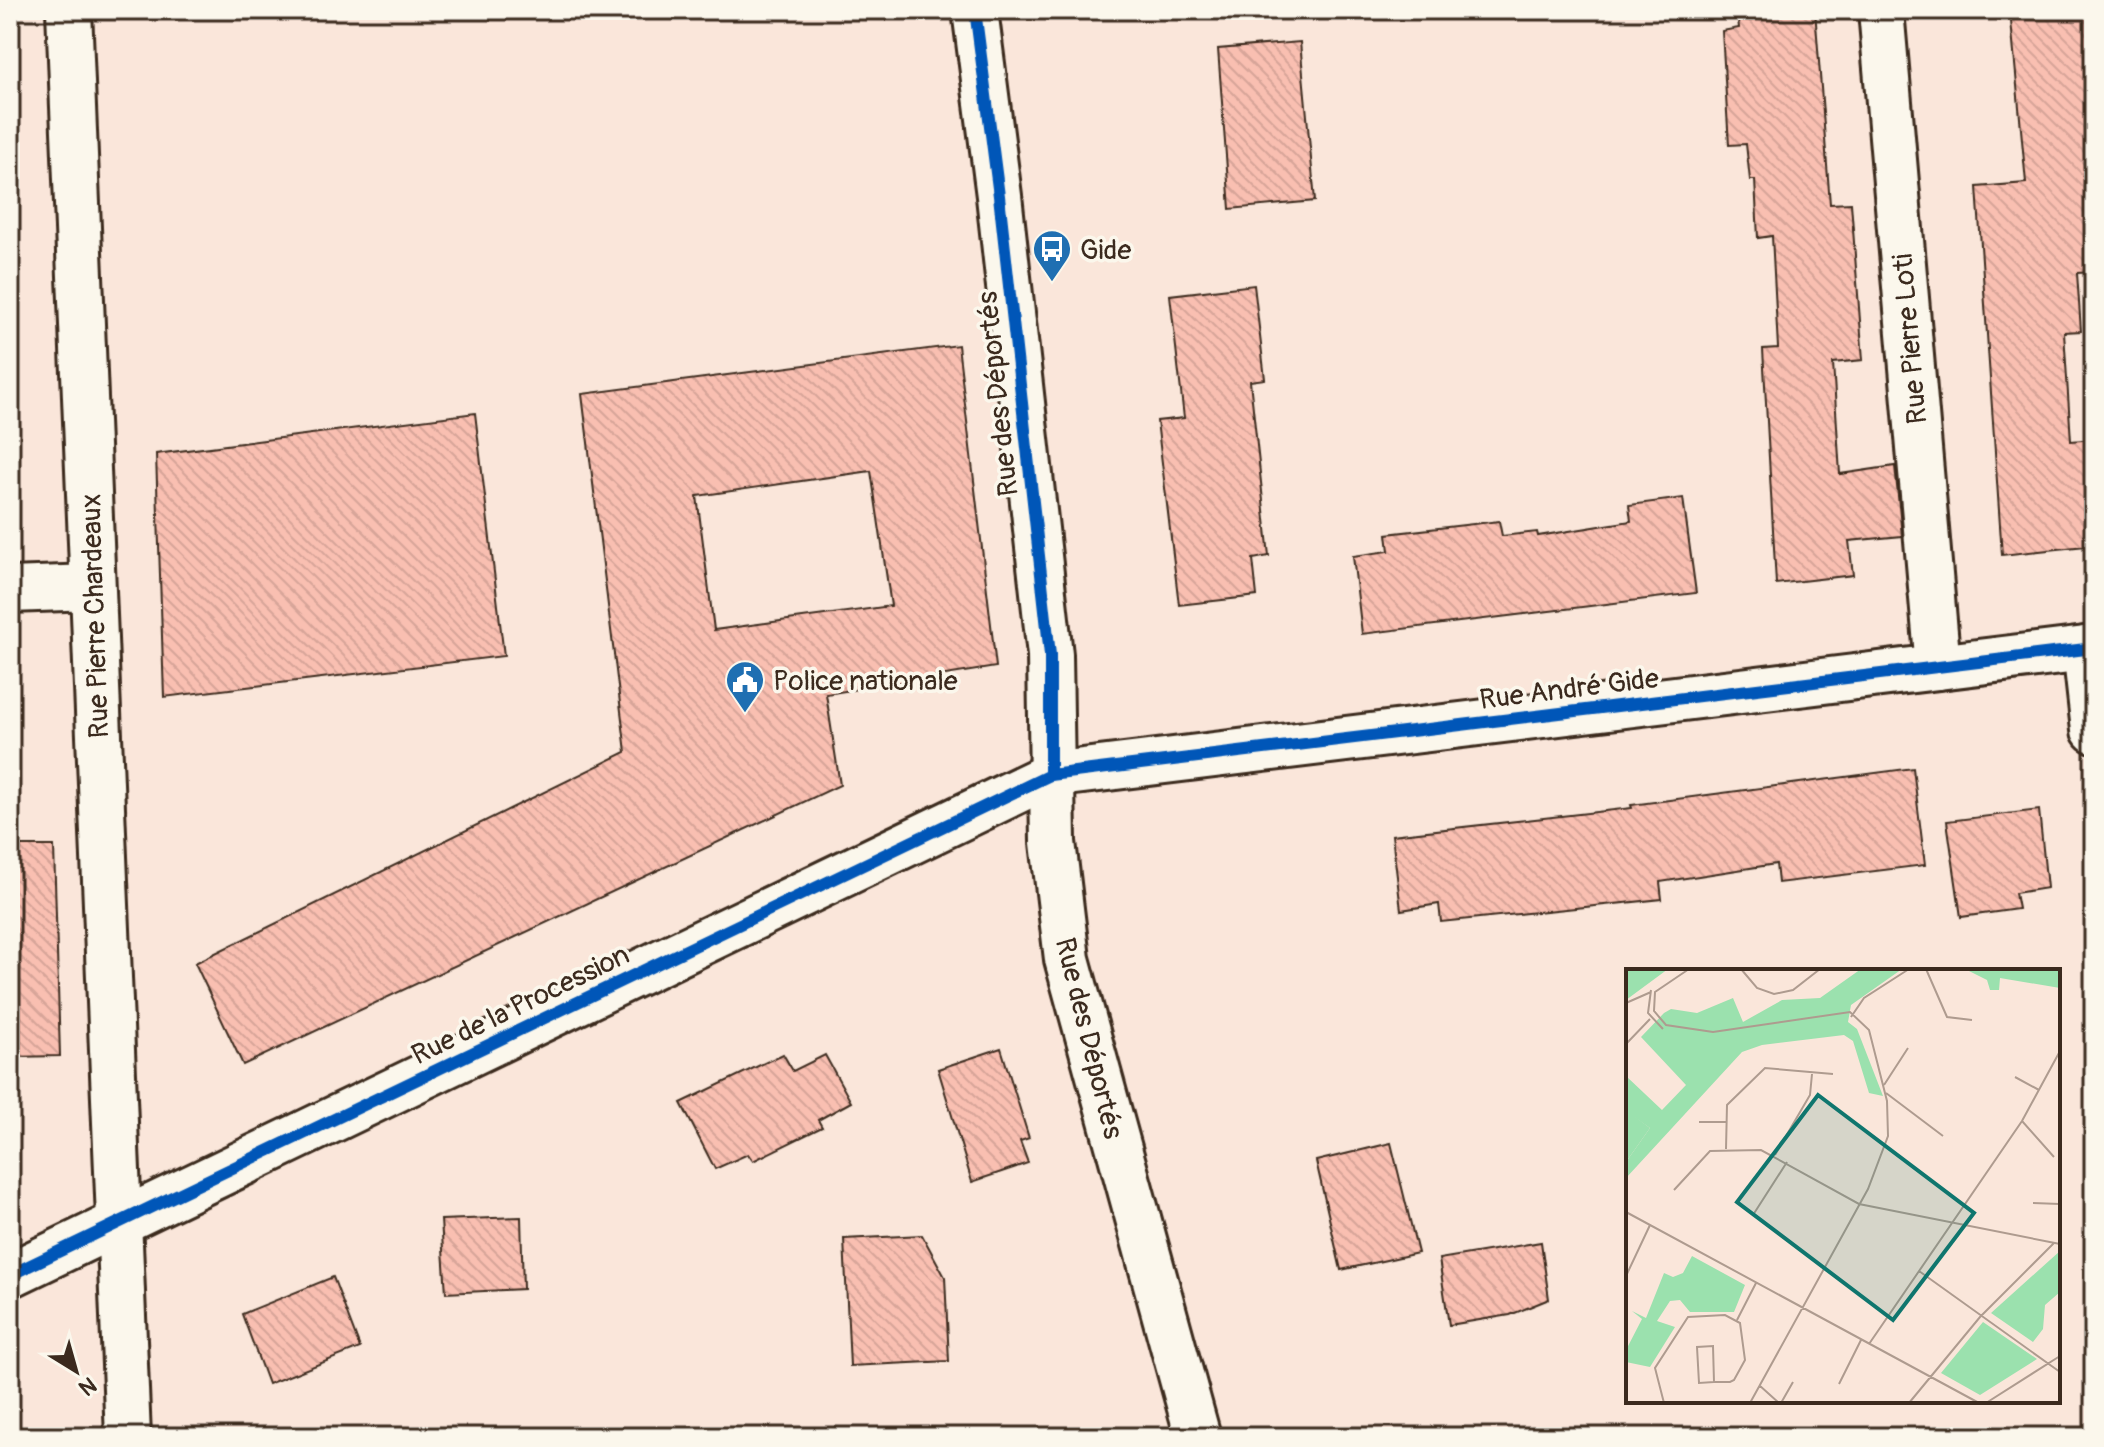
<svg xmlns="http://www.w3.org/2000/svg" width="2104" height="1447" font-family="Pangolin,sans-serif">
<defs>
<pattern id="building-back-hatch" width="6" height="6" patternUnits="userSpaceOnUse" patternTransform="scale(2)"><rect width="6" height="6" fill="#f9bfb1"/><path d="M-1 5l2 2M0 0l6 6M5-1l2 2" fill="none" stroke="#d6a498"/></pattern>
</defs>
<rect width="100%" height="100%" fill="#fae6da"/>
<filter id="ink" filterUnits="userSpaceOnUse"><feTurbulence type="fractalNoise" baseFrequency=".0125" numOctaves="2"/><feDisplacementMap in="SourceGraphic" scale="16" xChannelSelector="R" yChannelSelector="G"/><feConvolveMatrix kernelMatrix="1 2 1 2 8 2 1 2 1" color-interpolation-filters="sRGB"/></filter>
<g filter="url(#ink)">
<g fill="url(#building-back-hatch)" stroke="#3b2a1e" stroke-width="2" fill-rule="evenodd">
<polygon points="1737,10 1815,10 1830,204 1851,203 1863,360 1833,363 1840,474 1895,466 1902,536 1849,541 1853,575 1776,584 1763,349 1778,348 1772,236 1758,238 1755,180 1750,180 1746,144 1729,145 1722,31 1739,28"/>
<polygon points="2010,10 2094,10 2094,272 2077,273 2081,331 2064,332 2071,441 2094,439 2094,545 2002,555 1977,187 2026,183"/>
<polygon points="1300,42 1315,201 1230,209 1218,49"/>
<polygon points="1254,285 1265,379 1250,381 1269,556 1253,559 1257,596 1179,605 1157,421 1184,418 1170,295"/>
<path d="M958,345L996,667L826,694L840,785L243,1065L195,963L626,752L582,394ZM871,471L891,606L714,630L697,496Z"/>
<polygon points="475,413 504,656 164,697 156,454"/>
<polygon points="1683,498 1696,593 1362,634 1353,556 1389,551 1387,534 1499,521 1502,536 1537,532 1538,536 1631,521 1629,505"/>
<polygon points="1913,768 1925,865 1778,883 1776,864 1660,882 1662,899 1441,922 1439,904 1401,910 1392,835 1632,808 1631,805"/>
<polygon points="2039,810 2047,888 2015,893 2018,909 1961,917 1947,821"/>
<polygon points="10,846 54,846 60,1056 10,1057"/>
<polygon points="1001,1048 1029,1138 1020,1141 1028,1163 972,1182 938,1069"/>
<polygon points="783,1054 793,1071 825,1055 851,1102 818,1120 822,1127 753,1161 748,1154 715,1169 681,1103"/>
<polygon points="1391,1143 1418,1253 1341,1270 1316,1161"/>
<polygon points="521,1217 523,1289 446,1293 441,1220"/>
<polygon points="922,1235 945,1277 949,1361 850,1366 844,1239"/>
<polygon points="1541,1242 1549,1299 1510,1315 1449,1325 1439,1259"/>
<polygon points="333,1277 360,1348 268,1384 242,1314"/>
</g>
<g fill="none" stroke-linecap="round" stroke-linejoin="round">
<g stroke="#3b2a1e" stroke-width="50">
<g id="minor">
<polyline points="69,10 128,1437"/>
<polyline points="1881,10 1938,667"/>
<polyline points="10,590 92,587"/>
<polyline points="2085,649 2094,730"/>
<polyline points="10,1275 1050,775 2094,648"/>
</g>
</g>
<g stroke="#3b2a1e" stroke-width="50">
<polyline id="tertiary" points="975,10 999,196 1050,655 1053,842 1067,959 1198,1437"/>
</g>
<use href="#minor" stroke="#fbf7ec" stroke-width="44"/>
<use href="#tertiary" stroke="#fbf7ec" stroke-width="44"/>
<g stroke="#fbf7ec" stroke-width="17">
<g id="cycleway">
<polyline points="975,10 999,196 1050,655 1050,775"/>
<polyline points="10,1275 1050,775 2094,648"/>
</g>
</g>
<use href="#cycleway" stroke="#0057b8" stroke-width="12"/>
</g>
</g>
<defs>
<g id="bus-pin" transform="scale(2)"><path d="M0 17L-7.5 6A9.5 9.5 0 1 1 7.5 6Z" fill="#1f6fb2" stroke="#fbf7ec"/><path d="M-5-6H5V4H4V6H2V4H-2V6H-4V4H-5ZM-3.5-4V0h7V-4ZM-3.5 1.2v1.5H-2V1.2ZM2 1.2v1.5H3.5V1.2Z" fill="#fff"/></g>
<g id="civic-pin" transform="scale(2)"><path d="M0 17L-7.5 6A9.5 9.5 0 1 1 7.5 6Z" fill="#1f6fb2" stroke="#fbf7ec"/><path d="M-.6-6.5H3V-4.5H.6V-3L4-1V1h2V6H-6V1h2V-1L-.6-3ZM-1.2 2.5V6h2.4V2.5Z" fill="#fff"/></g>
</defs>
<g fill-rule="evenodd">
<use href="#bus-pin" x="1052" y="249"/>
<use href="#civic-pin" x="745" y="680"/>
</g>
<g text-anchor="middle" stroke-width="7" stroke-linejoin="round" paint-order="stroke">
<g font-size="28" fill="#3b2a1e" stroke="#fbf7ec" text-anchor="start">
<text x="1080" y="259">Gide</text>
<text x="773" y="690">Police nationale</text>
</g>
<g font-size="28" fill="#3b2a1e" stroke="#fbf7ec">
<text transform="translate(1909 339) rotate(-95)" y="10">Rue Pierre Loti</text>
<text transform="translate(997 394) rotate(-96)" y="10">Rue des Déportés</text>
<text transform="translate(94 616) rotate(-92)" y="10">Rue Pierre Chardeaux</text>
<text transform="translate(1569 688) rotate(-7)" y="10">Rue André Gide</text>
<text transform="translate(520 1004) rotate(-26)" y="10">Rue de la Procession</text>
<text transform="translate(1090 1038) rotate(76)" y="10">Rue des Déportés</text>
</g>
</g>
<g transform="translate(1626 969)">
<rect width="434" height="434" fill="#fae6da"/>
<path d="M434,282V323L419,336L417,360L407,373L365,344ZM66,287L119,316L108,343H64L54,331L44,332L31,352L49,358L24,398L0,393V381L16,350L6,342L20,349L38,304L47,308L57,304ZM357,353L411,390L354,426L315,404Z" fill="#9be1ae"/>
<path d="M0,0H42L0,31ZM235,0H276L225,36L222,53L231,60L257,127L243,124L227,72L218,66L136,76L116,83L0,209V193L24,159L4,145L0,148V107L36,141L60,116L15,68L38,44L45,40L71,44L107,29L117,53L156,31L194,29ZM339,0H434V19L374,9L373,21H364L361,11Z" fill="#9be1ae"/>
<path d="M4,144L24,159L0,193V148Z" fill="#9be1ae"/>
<path fill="none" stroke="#ae9b8f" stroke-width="2" d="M63,0L29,23L28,42L40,56L87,63L224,43L243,61L261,132L262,167L242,220L124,434M115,0L131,19L148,25L167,21L194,0M300,0L321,48L346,51M25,21L22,44L37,60M0,34L25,23M225,48L238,29L283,0M0,75L24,50M389,108L413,121M258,116L282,79M260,124L317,167M396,152L428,188M73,153H100M100,180L101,136L139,99L207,105M149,186L184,126L186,105M48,221L84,182L135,181L233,235L434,275M407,234L434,235M0,243L353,434M127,246L161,193M293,302L434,403M0,307L24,256M111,351L130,314M243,375L396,152L434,82M213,415L235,371M133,416L153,434M38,434L29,399L62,348L99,346L114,354L119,391L108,411L104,413H88L73,414L71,378L87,377L88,413M155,434L167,413M283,434L354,348L428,274M360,434L434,387"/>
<path fill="#0f766e" fill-opacity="0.15" stroke="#0f766e" stroke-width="4" d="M192,126L348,244L267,351L111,233Z"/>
<rect width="434" height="434" fill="none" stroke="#3b2a1e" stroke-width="4"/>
</g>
<rect width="2104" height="1447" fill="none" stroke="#fbf7ec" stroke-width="40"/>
<rect x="20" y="20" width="2064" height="1407" fill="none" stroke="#3b2a1e" stroke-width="3" filter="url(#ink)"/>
<g transform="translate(76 1371) rotate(143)" stroke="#fbf7ec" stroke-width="6" paint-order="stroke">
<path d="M0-6L14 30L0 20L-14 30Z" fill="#3b2a1e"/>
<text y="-12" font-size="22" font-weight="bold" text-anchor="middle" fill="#3b2a1e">N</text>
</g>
</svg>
